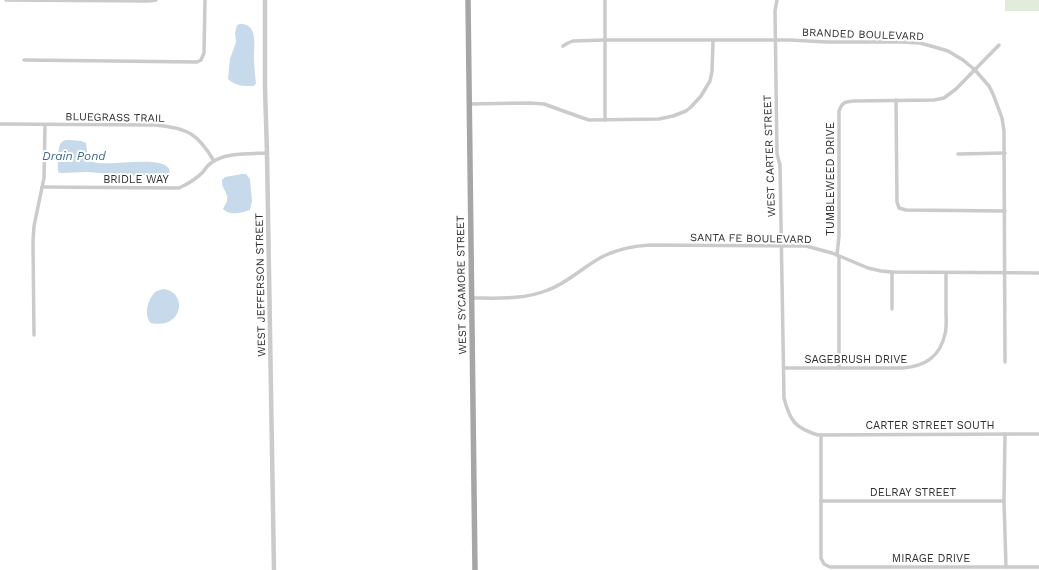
<svg xmlns="http://www.w3.org/2000/svg" width="1039" height="570" font-family="'Work Sans',sans-serif">
<rect width="100%" height="100%" fill="#fff"/>
<polygon fill="#e3ebdb" points="1005,0 1039,0 1039,38 1039,11 1005,11"/>
<g fill="#c7daeb">
<path d="M240,24C258,23 254,45 254,57C254,65 255,75 256,83L255,85L253,86C244,86 235,86 228,79L230,59L236,42L235,33L237,25Z"/>
<path d="M69,140L81,141L86,143C87,148 87,159 91,161C103,169 168,152 170,172L165,175L139,176L87,172L61,173H59L58,171C58,164 57,145 62,142C64,140 67,140 69,140Z"/>
<path d="M242,174H246L250,179L252,201L250,210C242,213 229,216 223,209C224,206 227,203 227,200C229,193 221,189 222,180L225,177Z"/>
<path d="M163,289C188,291 184,330 151,323C143,316 148,296 157,291C159,290 161,290 163,289Z"/>
</g>
<g fill="none" stroke-linecap="round" stroke-linejoin="round">
<g stroke="#cbcbcb" stroke-width="3.5">
<polyline points="6,0 149,1 156,0"/>
<polyline points="605,0 605,120"/>
<path d="M777,0L775,11L777,154L780,165L784,398C790,421 795,428 818,435L1039,434"/>
<polyline points="563,46 568,43 573,41 605,40 790,40 827,42 901,42 920,43 938,48 948,51 963,60 975,70 989,86 993,94 1002,118 1004,131 1005,362"/>
<polyline points="24,60 197,62 201,60 204,53 205,0"/>
<polyline points="896,100 897,202 899,208 906,210 1005,211"/>
<polyline points="469,104 530,103 544,104 583,118 589,120 659,119 673,116 686,111 691,107 701,96 710,81 712,71 713,41"/>
<path d="M0,124L156,125C188,128 198,134 214,161"/>
<polyline points="958,154 1005,153"/>
<path d="M42,187L179,188C188,184 196,179 203,172C205,169 208,165 211,163C225,152 251,154 267,153"/>
<path d="M837,255L839,236V111C842,102 845,102 854,101L934,100L944,98L956,89L999,45"/>
<polyline points="892,272 892,309"/>
<path d="M472,298C498,298 523,300 548,290C567,283 582,268 600,258C616,249 633,246 650,245L806,246L832,253L868,268L881,271L892,272L1039,273"/>
<polyline points="34,335 33,241 34,226 44,178 45,125"/>
<path d="M784,368H903C925,366 940,357 945,334C947,327 946,318 946,310C946,297 946,285 946,273"/>
<polyline points="839,368 839,256"/>
<polyline points="1005,434 1004,501 1006,567"/>
<polyline points="821,435 821,558 824,564 830,567 1039,567"/>
<polyline points="821,501 1004,501"/>
</g>
<polyline stroke="#cbcbcb" stroke-width="4.5" points="265,0 265,88 267,153 274,570"/>
<polyline stroke="#a6a6a6" stroke-width="5.5" points="468,0 475,570"/>
</g>
<g text-anchor="middle" stroke-width="4" stroke-linejoin="round" paint-order="stroke">
<g font-size="11" fill="#2e2e2e" stroke="#fff">
<text transform="translate(863 34) rotate(2)" y="4">BRANDED BOULEVARD</text>
<text transform="translate(115 117) rotate(1)" y="4">BLUEGRASS TRAIL</text>
<text transform="translate(769 156) rotate(-92)" y="4">WEST CARTER STREET</text>
<text x="136" y="183">BRIDLE WAY</text>
<text transform="translate(830 179) rotate(-90)" y="4">TUMBLEWEED DRIVE</text>
<text transform="translate(751 238) rotate(1)" y="4">SANTA FE BOULEVARD</text>
<text transform="translate(260 285) rotate(-91)" y="4">WEST JEFFERSON STREET</text>
<text transform="translate(461 285) rotate(-91)" y="4">WEST SYCAMORE STREET</text>
<text x="856" y="363">SAGEBRUSH DRIVE</text>
<text x="930" y="429">CARTER STREET SOUTH</text>
<text x="913" y="496">DELRAY STREET</text>
<text x="931" y="562">MIRAGE DRIVE</text>
</g>
<g font-size="12" font-style="italic" fill="#3c688f" stroke="#fff">
<text x="74" y="160">Drain Pond</text>
</g>
</g>
</svg>
